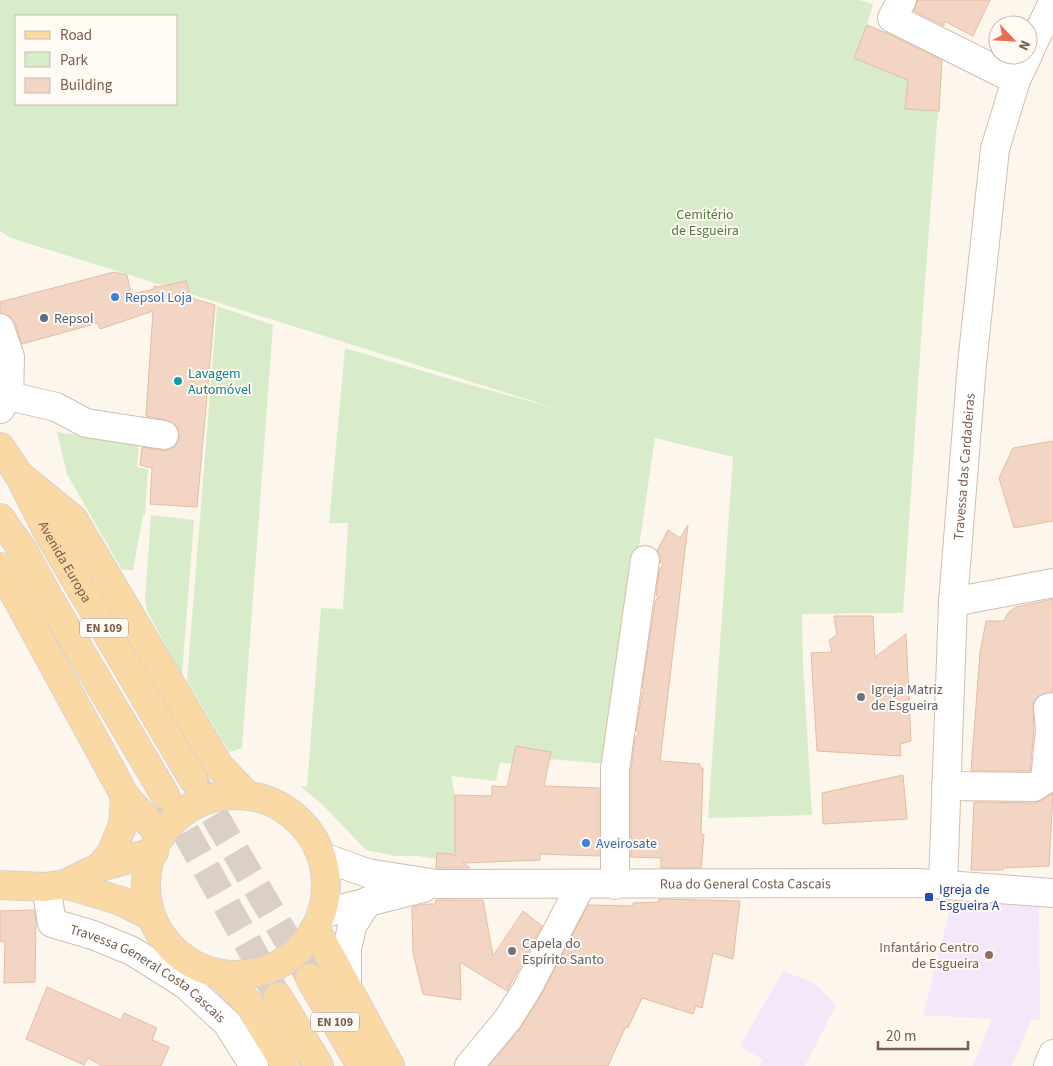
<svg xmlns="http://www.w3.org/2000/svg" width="1053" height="1066" font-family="'Source Sans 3',sans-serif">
<rect width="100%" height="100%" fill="#fdf6ec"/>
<g fill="#f3e8fa">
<polygon points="955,890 1039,896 1040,1019 1031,1020 1012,1066 973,1066 991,1019 923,1015"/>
<polygon points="783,971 814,983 836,1005 805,1066 760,1066 763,1060 740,1046"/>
</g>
<g fill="#d8ecc9" fill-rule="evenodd">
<path d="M0,0H859L873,4L867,25L910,55L942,57L924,295L903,613L802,614L803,663L812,815L708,818L733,457L655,438L607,764L549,759L551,752L516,746L512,764L500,762L496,781L451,776L455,795V854L437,853V859L418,856H395L366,850L322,804L300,786L307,787L321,608L343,609L348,523H329L345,348L460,382L561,410L11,238L0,231ZM16,16H176V104H16Z"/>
<polygon points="217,306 273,325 242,748 229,752 187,681"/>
<polygon points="57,432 139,445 137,467 148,469 145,515 143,515 133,570 122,570 67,474"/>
<polygon points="151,515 194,520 182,675 147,611 145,600"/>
</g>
<g fill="#f3d5c3" stroke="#e6bba3">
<polygon points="918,0 990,0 973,36 944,21 944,26 914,11"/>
<polygon points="867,25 889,34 942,60 939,111 905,109 908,80 854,58"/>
<polygon points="114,272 127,275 131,294 154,289 154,286 159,287 186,281 191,298 215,305 197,507 150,504 152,468 140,465 142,447 162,450 169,450 176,445 179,437 178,429 173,423 166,420 146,416 153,311 100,329 98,323 22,344 15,323 11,317 0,313 0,302"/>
<polygon points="1053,441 1053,521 1014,528 999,478 1013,448"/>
<polygon points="688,525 660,761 700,764 700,768 703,768 701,833 704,835 701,868 661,868 661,858 631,857 631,770 635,738 639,732 636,731 642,694 644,689 642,688 655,602 658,597 656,595 659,571 663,564 660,562 660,555 657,551 668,530 680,538"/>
<polygon points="1053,599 1053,692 1038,696 1033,702 1034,730 1030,771 971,771 980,653 986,621 1004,621 1008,613 1016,607"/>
<polygon points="834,616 873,616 875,657 906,634 911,741 900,744 901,756 817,751 811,653 832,652 829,640 837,635"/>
<polygon points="516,746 551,752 544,786 599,788 599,856 540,854 540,860 463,863 470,868 436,868 437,853 452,854 455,856 455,795 492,796 492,786 507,787"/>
<polygon points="903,775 907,819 823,824 822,793"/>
<polygon points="1053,793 1049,866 1003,868 1003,870 971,870 974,802 1034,803 1042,800"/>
<polygon points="659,899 740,901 733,959 713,953 702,1008 696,1006 693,1014 642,998 628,1028 626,1026 608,1066 489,1066 520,1029 540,997 588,905 633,906 633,903 659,902"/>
<polygon points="436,900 483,900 493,956 523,911 542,926 507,991 460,962 461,1000 423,994 413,953 412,907 425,904 435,904"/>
<polygon points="34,910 36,919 35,982 4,983 5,942 0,941 0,911"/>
<polygon points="47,987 121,1020 124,1013 157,1028 152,1040 169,1047 161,1066 102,1066 88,1058 84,1065 26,1039"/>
</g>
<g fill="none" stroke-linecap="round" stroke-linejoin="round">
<g stroke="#dcd0c4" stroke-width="28" stroke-dasharray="28 14" stroke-linecap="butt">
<polyline points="193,779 310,978"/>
<polyline points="165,795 278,997"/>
</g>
<g stroke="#d1beb0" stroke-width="30">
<g id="minor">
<polyline points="902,0 892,18 1016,80"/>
<polyline points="1028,54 1053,2"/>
<polyline points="0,328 10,357 9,396 0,409"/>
<polyline points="9,396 56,407 86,423 164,435"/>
<polyline points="953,602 1053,583"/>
<polyline points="1050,730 1048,708 1053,707"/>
<polyline points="946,786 1034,787 1045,780 1050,730 1053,730"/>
<path id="s1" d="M323,857L367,873L437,884L918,883L1053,893"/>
<polyline points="615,885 615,769 645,560"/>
<path id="s2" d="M943,885L953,602L972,364L995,149L1016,80L1028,55"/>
<path id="s3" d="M46,887L52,923L93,935L132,951L186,985L227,1023L254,1066"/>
<polyline points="321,914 423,888"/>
<polyline points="347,986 347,949 352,926 368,901"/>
<polyline points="469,1066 508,1019 527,989 581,885"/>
<polyline points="1048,1066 1053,1054"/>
</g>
</g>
<g stroke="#dad1cd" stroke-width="30">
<g id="major">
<path id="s4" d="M0,447L19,475L50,536L193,779"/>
<polyline points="19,475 73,519 219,766 247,795"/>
<polyline points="0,518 22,549 47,595 165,795"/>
<polyline points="0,567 125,796 161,836"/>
<circle cx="236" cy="885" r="90"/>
<polyline points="100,867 112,852 123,824 125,796"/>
<polyline points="65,884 121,901 151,916"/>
<polyline points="0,885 46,887 65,884 100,867 154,852"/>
<polyline points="315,928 390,1066"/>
<polyline points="220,974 250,1005 286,1066"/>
<polyline points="310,978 361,1066"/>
<polyline points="278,997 319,1066"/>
</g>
</g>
<use href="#minor" stroke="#fff" stroke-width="28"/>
<use href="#major" stroke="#fbd9a5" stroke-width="28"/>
</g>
<g fill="#3f7fe0" stroke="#fffaf3" stroke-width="2">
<circle cx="115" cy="297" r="5"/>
<circle cx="586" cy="843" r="5"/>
</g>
<circle fill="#5c6f8a" stroke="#fffaf3" stroke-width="2" cx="44" cy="318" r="5"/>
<circle fill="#0f9aa8" stroke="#fffaf3" stroke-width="2" cx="178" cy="381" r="5"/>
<g fill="#6b7280" stroke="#fffaf3" stroke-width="2">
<circle cx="861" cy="697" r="5"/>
<circle cx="512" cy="951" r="5"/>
</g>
<rect fill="#1a4fb4" stroke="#fffaf3" stroke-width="2" x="924" y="892" width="10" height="10" rx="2.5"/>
<circle fill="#8d6e63" stroke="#fffaf3" stroke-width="2" cx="989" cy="955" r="5"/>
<g text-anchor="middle" stroke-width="4" stroke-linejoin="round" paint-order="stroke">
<g fill="#fffaf3" stroke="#a28b7f" stroke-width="1">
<rect x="80" y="618.5" width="48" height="19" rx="4"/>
<rect x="311" y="1012.5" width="48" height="19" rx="4"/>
</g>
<g font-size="12" font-weight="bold" fill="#7a5c4d">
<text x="104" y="632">EN 109</text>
<text x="335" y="1026">EN 109</text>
</g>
<g font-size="14" fill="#537a41" stroke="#fffaf3">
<text x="705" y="219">Cemitério<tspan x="705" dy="16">de Esgueira</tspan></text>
</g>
<g font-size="14" fill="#366cbe" stroke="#fffaf3" text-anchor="start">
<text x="125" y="302">Repsol Loja</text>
<text x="596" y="848">Aveirosate</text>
</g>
<g font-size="14" fill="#4e5e75" stroke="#fffaf3" text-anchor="start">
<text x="54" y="323">Repsol</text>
</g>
<g font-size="14" fill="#0d838f" stroke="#fffaf3" text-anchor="start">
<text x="188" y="378">Lavagem<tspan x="188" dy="16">Automóvel</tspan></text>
</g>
<g font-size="14" fill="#7a5c4d" stroke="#fffaf3">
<text dy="5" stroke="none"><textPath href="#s2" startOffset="419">Travessa das Cardadeiras</textPath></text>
<text dy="5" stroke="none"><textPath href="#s4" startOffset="132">Avenida Europa</textPath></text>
<text dy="5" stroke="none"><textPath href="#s1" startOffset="426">Rua do General Costa Cascais</textPath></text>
<text dy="5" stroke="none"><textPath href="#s3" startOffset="146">Travessa General Costa Cascais</textPath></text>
</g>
<g font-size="14" fill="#5b616d" stroke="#fffaf3" text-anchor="start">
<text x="871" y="694">Igreja Matriz<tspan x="871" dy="16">de Esgueira</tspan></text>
<text x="522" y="948">Capela do<tspan x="522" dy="16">Espírito Santo</tspan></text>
</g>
<g font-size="14" fill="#164399" stroke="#fffaf3" text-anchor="start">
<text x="939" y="894">Igreja de<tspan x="939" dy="16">Esgueira A</tspan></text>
</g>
<g font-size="14" fill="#785e54" stroke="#fffaf3" text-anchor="end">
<text x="979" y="952">Infantário Centro<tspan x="979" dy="16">de Esgueira</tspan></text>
</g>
</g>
<rect x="15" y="15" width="162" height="90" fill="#fffaf3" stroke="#cabbb1"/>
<rect x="25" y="31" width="25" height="8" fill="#fbd9a5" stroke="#cabbb1"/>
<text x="60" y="40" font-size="15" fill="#7a5c4d">Road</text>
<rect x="25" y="52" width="25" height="15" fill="#d8ecc9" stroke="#cabbb1"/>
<text x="60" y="65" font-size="15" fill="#7a5c4d">Park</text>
<rect x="25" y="78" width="25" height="15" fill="#f3d5c3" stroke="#cabbb1"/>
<text x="60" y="90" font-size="15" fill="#7a5c4d">Building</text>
<g transform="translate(1013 40) rotate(115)"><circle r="24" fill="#fffaf3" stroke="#cabbb1"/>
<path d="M0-4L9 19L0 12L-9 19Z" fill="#e76f51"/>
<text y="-8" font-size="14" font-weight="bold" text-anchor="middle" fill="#7a5c4d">N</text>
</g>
<path d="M878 1041v8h90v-8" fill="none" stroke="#7a5c4d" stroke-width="2.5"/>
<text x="886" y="1041" font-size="15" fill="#7a5c4d" stroke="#fffaf3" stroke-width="4" paint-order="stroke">20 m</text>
</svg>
